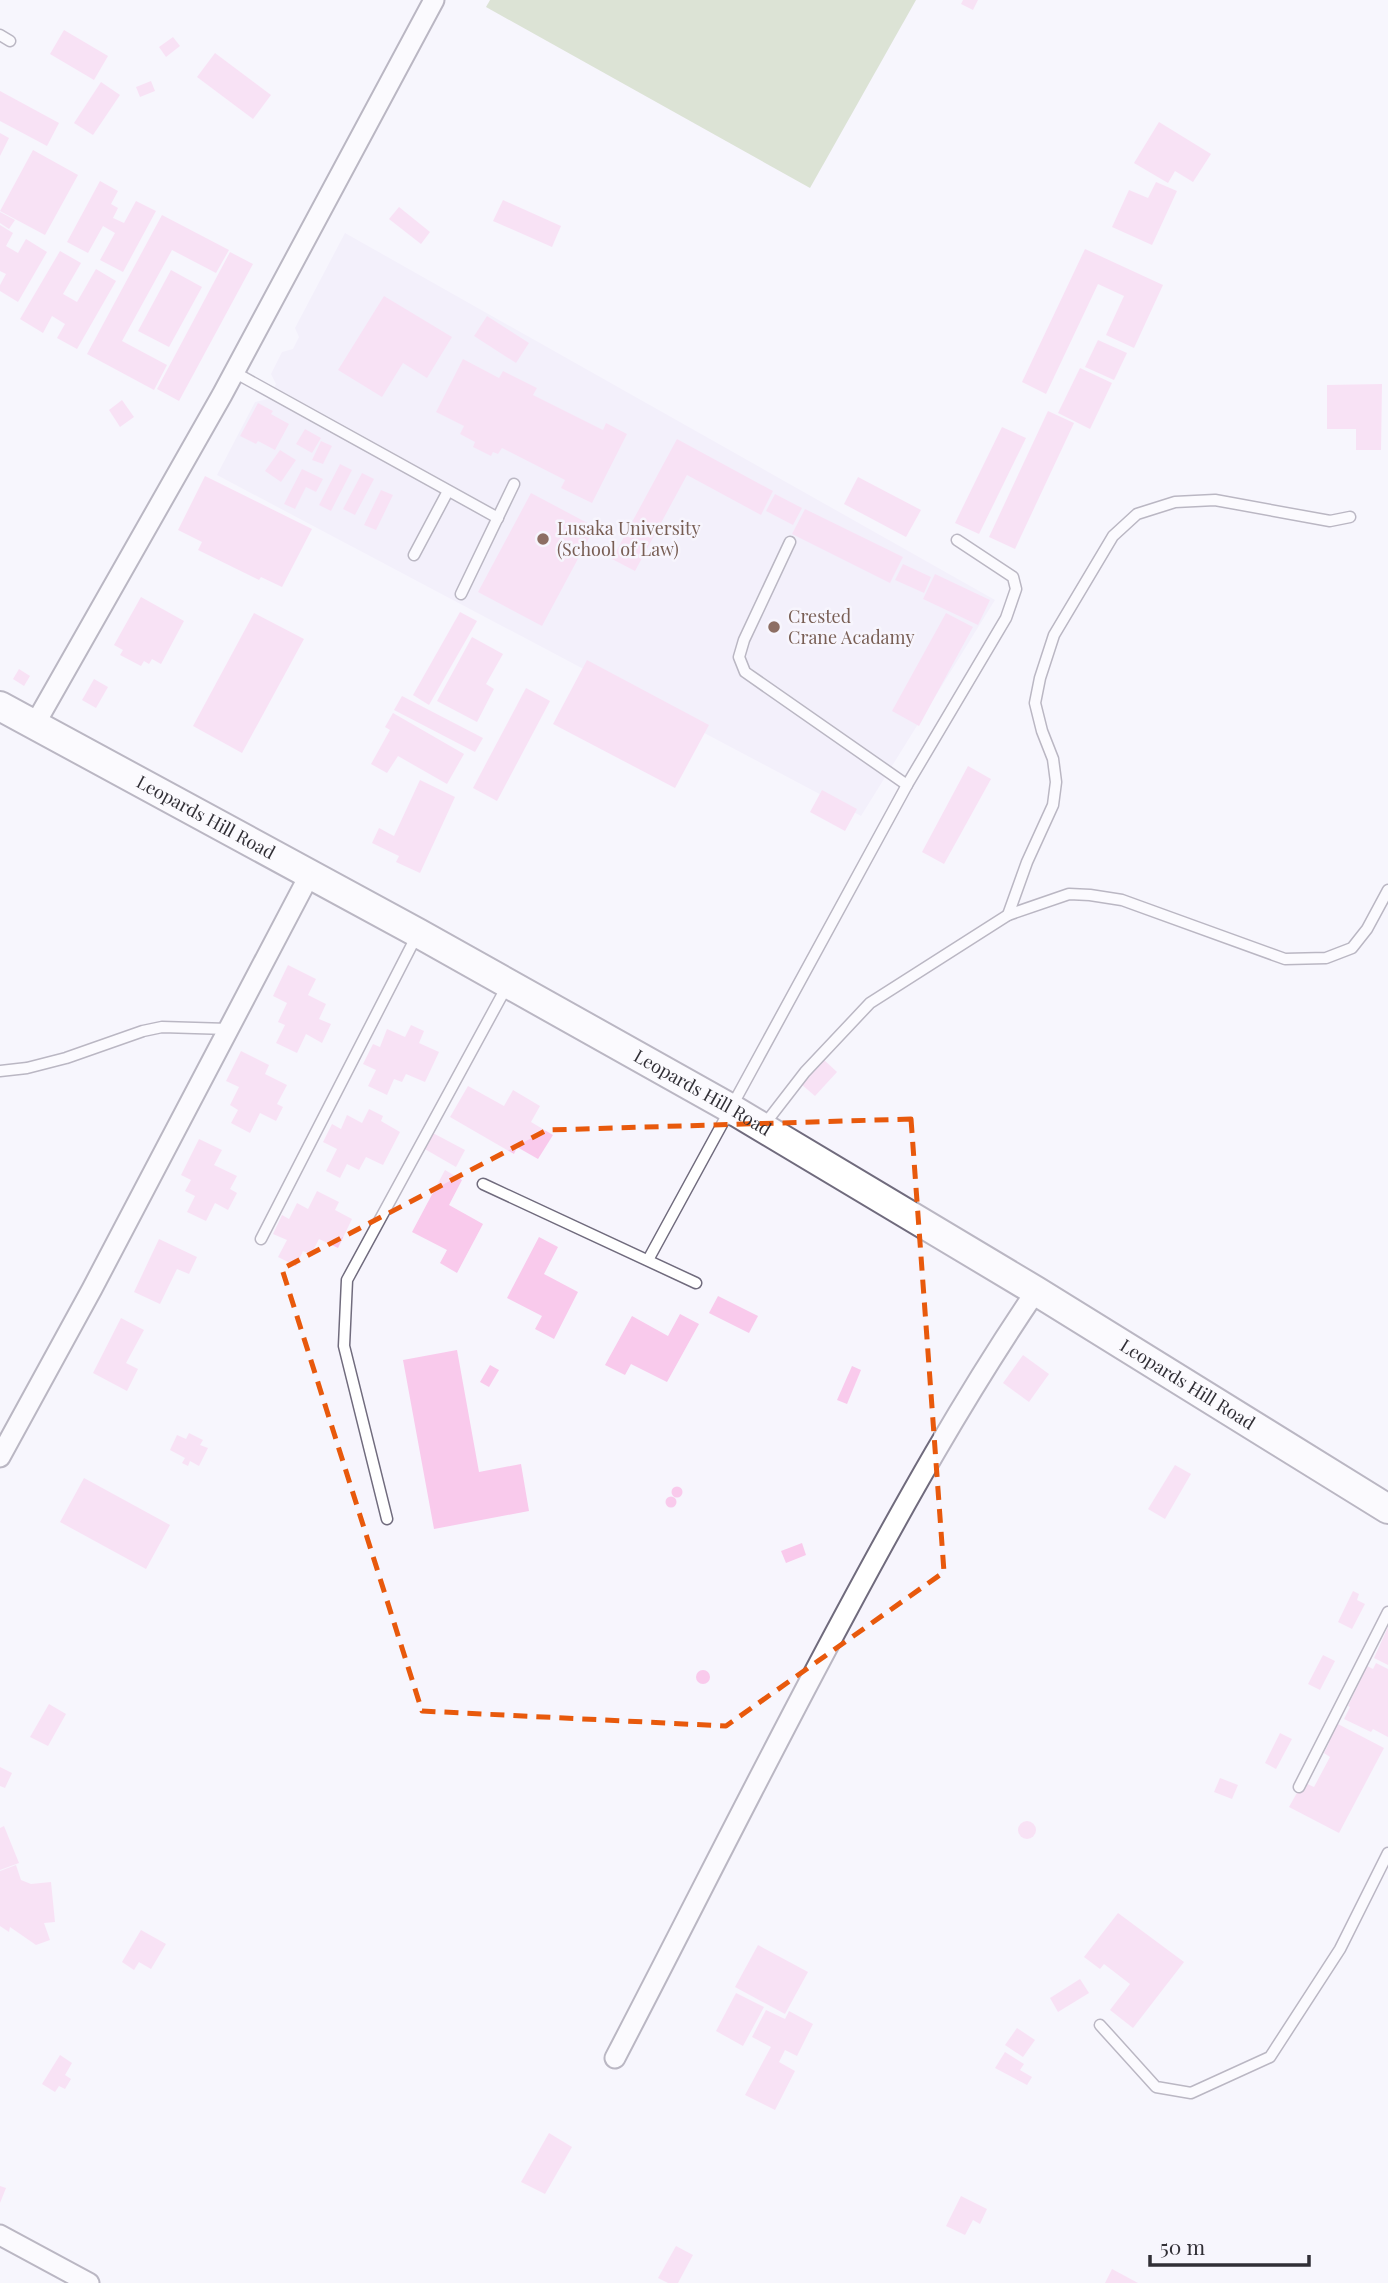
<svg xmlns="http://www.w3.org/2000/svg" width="1388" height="2283" font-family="'Playfair Display',serif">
<rect width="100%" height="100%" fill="#f7f5fd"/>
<polygon fill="#ede9f9" points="345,233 995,600 861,816 217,475 255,402 268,399 276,384 271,374 282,352 293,349 299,337 295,328"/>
<polygon fill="#bacca5" points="490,0 916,0 810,188 486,7"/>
<g fill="#f9caec">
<polygon points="963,0 978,0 973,10 961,4"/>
<polygon points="64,30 108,56 94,80 50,54"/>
<polygon points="173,37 180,46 166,57 159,47"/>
<polygon points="215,53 271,95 253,119 197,77"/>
<polygon points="151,81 155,91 140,97 136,87"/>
<polygon points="101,82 120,95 93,135 74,123"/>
<polygon points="0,91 59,123 47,146 0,121"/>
<polygon points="1159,122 1211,154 1193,182 1175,171 1168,183 1134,163"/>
<polygon points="0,133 9,138 0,156"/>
<polygon points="33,150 78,175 45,235 0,211"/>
<polygon points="100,181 118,191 111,204 118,208 113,218 124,223 136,201 156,211 123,272 100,260 115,233 103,226 88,253 67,242"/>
<polygon points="1156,182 1177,191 1152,245 1112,227 1129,190 1148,198"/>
<polygon points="503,200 561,226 552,247 493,221"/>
<polygon points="399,207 430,232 421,244 389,219"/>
<polygon points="0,212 15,220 9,229 0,223"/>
<polygon points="162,215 229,250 216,273 172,250 122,341 167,365 154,390 87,354"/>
<polygon points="0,225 13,233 6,246 18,253 26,239 47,252 18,302 0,291 0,285 6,274 0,271"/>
<polygon points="1085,249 1163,285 1134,348 1106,335 1124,296 1098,284 1046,394 1022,382"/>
<polygon points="60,251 81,263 63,294 77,302 96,269 116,281 77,349 57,338 65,324 52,316 43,333 20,319"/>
<polygon points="230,252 253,264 179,401 157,389"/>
<polygon points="171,270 202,287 169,347 138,331"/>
<polygon points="384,296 452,337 427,378 403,363 382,397 338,370"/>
<polygon points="487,316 529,343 516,363 474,336"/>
<polygon points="1098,340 1127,353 1114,380 1085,367"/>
<polygon points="463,359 499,378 503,371 537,388 533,395 603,430 606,423 627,434 592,503 561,488 565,480 502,448 498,454 493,452 491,456 473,447 475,442 460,434 464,426 436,412"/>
<polygon points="1080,368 1112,383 1090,429 1058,413"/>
<polygon points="1382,384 1381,450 1356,450 1356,429 1327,429 1327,385"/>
<polygon points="122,400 134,417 120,427 109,410"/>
<polygon points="258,403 273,411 271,414 289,424 275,450 258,441 256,444 240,436"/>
<polygon points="1048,411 1074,423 1015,549 989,537"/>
<polygon points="1002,427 1026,438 979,534 955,523"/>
<polygon points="305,429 321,438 312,453 296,444"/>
<polygon points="677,439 773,491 761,515 687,475 635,571 612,559"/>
<polygon points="321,441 332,446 323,464 312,460"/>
<polygon points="280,450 296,460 281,482 265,471"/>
<polygon points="340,464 352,470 331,511 319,505"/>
<polygon points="302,469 323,479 316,492 306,487 295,509 284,504"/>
<polygon points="362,473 374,479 355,515 343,509"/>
<polygon points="205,476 312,529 282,587 261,577 259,580 198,550 202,542 178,530"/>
<polygon points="858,477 921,510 906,537 844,504"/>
<polygon points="381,490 393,495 376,530 364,525"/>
<polygon points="531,493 595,527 542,626 478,592"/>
<polygon points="775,494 802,508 793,525 766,511"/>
<polygon points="805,509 903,557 890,583 792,534"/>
<polygon points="903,564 931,577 924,593 895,580"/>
<polygon points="935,574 990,600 978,625 923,599"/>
<polygon points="141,597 184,621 161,664 152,659 149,664 144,661 141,666 120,655 123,650 114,645"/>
<polygon points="460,612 477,621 429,705 413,695"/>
<polygon points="254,613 304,639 242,753 193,726"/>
<polygon points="946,613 973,627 919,726 892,711"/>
<polygon points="472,637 503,654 486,684 494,689 477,722 437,701"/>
<polygon points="587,660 709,725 675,788 553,724"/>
<polygon points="19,669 30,676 24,686 13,679"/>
<polygon points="94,679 108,687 96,708 82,700"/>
<polygon points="526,688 550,701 497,801 473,788"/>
<polygon points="402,696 483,738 475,752 394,710"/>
<polygon points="393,713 464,754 447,784 398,756 387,773 371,764 390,730 385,727"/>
<polygon points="968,766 991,779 944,864 922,852"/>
<polygon points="420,780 455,797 420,873 396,862 399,856 372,843 379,828 394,836"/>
<polygon points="822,790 857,809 845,831 810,812"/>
<polygon points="288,965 316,979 308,995 326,1004 319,1019 331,1024 322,1043 306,1034 297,1053 276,1043 285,1025 278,1022 287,1003 273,996"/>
<polygon points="411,1025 424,1031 419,1043 439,1052 425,1082 406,1074 402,1082 394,1079 387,1095 368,1086 376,1070 363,1064 373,1044 380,1047 387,1029 405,1037"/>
<polygon points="241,1051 269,1065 265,1074 287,1085 277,1104 283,1107 276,1121 260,1113 250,1133 231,1123 238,1110 230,1105 239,1087 226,1081"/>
<polygon points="823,1059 837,1072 815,1096 801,1084"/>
<polygon points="468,1086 504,1106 513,1090 540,1106 531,1122 553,1135 538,1159 517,1147 514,1154 450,1117"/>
<polygon points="369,1109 383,1116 381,1121 400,1132 383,1165 366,1157 359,1170 347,1164 340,1178 326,1171 337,1149 323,1142 332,1124 341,1129 347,1115 362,1123"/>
<polygon points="431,1132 465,1150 456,1167 423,1148"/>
<polygon points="199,1139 222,1150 214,1165 237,1176 230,1189 237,1193 228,1210 215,1203 206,1221 187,1212 195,1196 185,1191 191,1180 181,1175"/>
<polygon points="445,1170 462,1180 449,1205 483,1224 457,1273 440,1263 447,1250 412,1232"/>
<polygon points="317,1191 339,1202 335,1210 352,1219 338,1248 319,1239 311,1255 303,1251 296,1266 278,1257 287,1240 273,1234 282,1215 289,1219 297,1203 308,1209"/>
<polygon points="539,1237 558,1247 544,1274 578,1292 554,1339 535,1329 542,1316 507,1298"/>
<polygon points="159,1239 197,1257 189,1274 177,1269 160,1304 134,1292"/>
<polygon points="718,1296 758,1316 749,1333 709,1313"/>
<polygon points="680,1314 699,1324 667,1382 631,1364 625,1375 605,1365 632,1316 668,1336"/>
<polygon points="121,1318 144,1330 126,1363 138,1369 127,1391 93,1373"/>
<polygon points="457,1350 479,1472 521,1464 529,1511 434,1529 403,1360"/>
<polygon points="1023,1355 1049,1374 1029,1402 1003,1383"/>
<polygon points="490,1365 499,1370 489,1387 480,1382"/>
<polygon points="852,1366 861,1370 847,1404 837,1400"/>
<polygon points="189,1433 203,1440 200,1445 208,1448 199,1466 190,1461 188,1466 182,1463 185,1458 170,1450 177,1435 186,1439"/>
<polygon points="1175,1465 1191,1474 1165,1519 1148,1509"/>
<polygon points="84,1478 170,1525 146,1569 60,1522"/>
<circle cx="677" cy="1492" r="5.5"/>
<circle cx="671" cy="1502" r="5.5"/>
<polygon points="802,1543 806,1555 786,1563 781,1551"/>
<polygon points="1353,1591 1359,1594 1357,1600 1365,1604 1352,1629 1338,1622"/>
<polygon points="1388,1627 1388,1665 1374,1658"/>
<polygon points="1323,1655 1335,1661 1320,1690 1308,1684"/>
<polygon points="1376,1663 1388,1669 1388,1737 1373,1729 1371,1732 1344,1719 1350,1707 1348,1706 1367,1666 1373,1669"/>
<circle cx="703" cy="1677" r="7"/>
<polygon points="49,1704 66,1714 48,1746 30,1737"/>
<polygon points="1336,1723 1384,1748 1339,1833 1289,1807 1303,1782 1314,1787 1330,1757 1324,1753 1329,1743 1326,1742"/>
<polygon points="1280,1733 1292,1739 1276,1769 1265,1763"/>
<polygon points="0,1767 12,1773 5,1788 0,1786"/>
<polygon points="1220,1778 1238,1785 1232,1799 1214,1792"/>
<circle cx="1027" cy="1830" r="9"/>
<polygon points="4,1826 19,1863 0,1870 0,1828"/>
<polygon points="16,1865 21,1880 31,1884 51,1882 55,1922 44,1923 50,1940 36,1945 10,1927 9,1932 0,1926 0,1871"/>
<polygon points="1118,1913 1184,1962 1133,2028 1110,2010 1130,1984 1104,1964 1100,1969 1084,1957"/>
<polygon points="141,1930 166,1944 151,1969 139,1962 134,1970 122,1962"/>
<polygon points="758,1945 808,1972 785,2014 735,1987"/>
<polygon points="1080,1979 1089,1993 1058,2012 1050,1998"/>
<polygon points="736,1993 764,2007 743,2046 716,2031"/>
<polygon points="766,2010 785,2019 789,2011 813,2024 797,2056 785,2050 779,2062 795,2071 775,2110 745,2095 771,2047 752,2037"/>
<polygon points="1017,2028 1035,2040 1023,2057 1005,2045"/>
<polygon points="1005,2052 1024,2064 1020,2070 1032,2077 1027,2085 995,2068"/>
<polygon points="60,2055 72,2063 65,2075 71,2079 65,2089 59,2086 55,2092 42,2084"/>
<polygon points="549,2133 572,2147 545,2194 521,2182"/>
<polygon points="0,2186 6,2188 0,2203"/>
<polygon points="961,2196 987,2209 980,2224 973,2220 965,2235 946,2226"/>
<polygon points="676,2246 693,2255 678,2283 668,2283 658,2278"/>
<polygon points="1112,2269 1138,2283 1105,2283"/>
</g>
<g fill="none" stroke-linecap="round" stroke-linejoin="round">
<g stroke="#706b7d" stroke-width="13">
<g id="service">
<polyline points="0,35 10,41"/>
<polyline points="234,372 498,518"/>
<polyline points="790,542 744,640 739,657 745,672 907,785"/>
<polyline points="414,555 448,491"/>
<polyline points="461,594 514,484"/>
<polyline points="1008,915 1027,862 1053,805 1056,782 1053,759 1042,731 1035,703 1040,678 1054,635 1113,536 1137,514 1175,502 1215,500 1330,521 1350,517"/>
<polyline points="0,1071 27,1068 66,1058 143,1031 162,1027 228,1029"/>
<polyline points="764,1125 805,1072 870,1003 1008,915 1069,894 1090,895 1122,900 1285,959 1326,958 1352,948 1367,929 1388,890"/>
<polyline points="483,1184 696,1283"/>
<polyline points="261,1239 417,935"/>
<polyline points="648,1260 907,785 1006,618 1016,589 1013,577 957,540"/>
<polyline points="387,1519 344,1346 347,1280 507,986"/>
<polyline points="1299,1787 1388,1612"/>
<polyline points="1100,2025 1156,2087 1191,2093 1270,2057 1340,1949 1388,1853"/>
</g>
</g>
<g stroke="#706b7d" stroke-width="23">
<g id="minor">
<polyline points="35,724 222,395 434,0"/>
<polyline points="0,1457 92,1289 310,874"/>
<path d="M615,2058C691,1912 764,1765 842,1620C902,1508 964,1397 1036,1291"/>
<polyline points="0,2235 89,2283"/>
</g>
</g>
<g stroke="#706b7d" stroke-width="32">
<g id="secondary">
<path id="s1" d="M0,706L418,933L730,1108L1036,1291L1388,1509"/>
</g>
</g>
<use href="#service" stroke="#fff" stroke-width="10"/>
<use href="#minor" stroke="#fff" stroke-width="19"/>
<use href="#secondary" stroke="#fff" stroke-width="28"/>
</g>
<path d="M0 0H1388V2283H0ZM911,1119L944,1572L726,1726L422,1711L282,1269L547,1130Z" fill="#f7f5fd" fill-opacity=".55" fill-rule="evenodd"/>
<path fill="none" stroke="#e8590c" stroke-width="5" stroke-dasharray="14 9" stroke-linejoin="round" d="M911,1119L944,1572L726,1726L422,1711L282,1269L547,1130Z"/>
<g fill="#8d6e63" stroke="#f7f5fd" stroke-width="2.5">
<circle cx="543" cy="539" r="7"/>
<circle cx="774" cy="627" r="7"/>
</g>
<g text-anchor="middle" stroke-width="5" stroke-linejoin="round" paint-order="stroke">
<g font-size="18" fill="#785e54" stroke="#f7f5fd" text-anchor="start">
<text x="557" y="535">Lusaka University<tspan x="557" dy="21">(School of Law)</tspan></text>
<text x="788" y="623">Crested<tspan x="788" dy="21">Crane Acadamy</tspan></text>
</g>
<g font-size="18" fill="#312f36" stroke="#f7f5fd">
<text dy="6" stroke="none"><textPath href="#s1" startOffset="234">Leopards Hill Road</textPath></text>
<text dy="6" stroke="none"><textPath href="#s1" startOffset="802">Leopards Hill Road</textPath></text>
<text dy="6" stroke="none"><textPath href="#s1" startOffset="1368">Leopards Hill Road</textPath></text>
</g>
</g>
<path d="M1150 2255v10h159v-10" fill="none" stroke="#312f36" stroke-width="3.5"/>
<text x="1160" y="2255" font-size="21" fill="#312f36" stroke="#f7f5fd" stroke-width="5" paint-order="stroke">50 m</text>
</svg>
